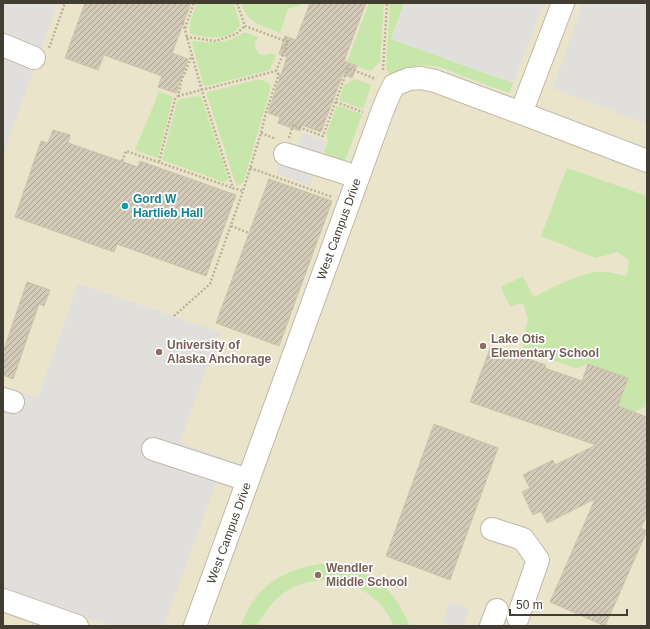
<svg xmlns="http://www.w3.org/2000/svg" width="650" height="629" font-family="Arial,sans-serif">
<defs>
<pattern id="building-hatch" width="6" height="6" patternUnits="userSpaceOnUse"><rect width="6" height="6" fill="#d2cab7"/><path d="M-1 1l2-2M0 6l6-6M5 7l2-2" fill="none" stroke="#aca595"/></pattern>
</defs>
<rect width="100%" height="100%" fill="#f1ede2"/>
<rect fill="#eae4cb" x="3" y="3" width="644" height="623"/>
<g fill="#c7e6aa">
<path d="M197,3H233L235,7L240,25C233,41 204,38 191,34L190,33V22Z"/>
<path d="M241,3H305L304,4L288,9L280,33C262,26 247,23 241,3Z"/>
<polygon points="369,3 384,3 380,62 370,71 347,62"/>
<path d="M390,3H404L391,39L513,83L509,93L439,67C428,65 418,64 407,68C403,70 397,74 392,74C388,73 387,70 386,67Z"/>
<path d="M243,33H246L259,37C253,42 254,48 259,54L266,55L270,53L276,55L270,70L205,86L203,84L192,43V42L194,41C212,43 228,44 243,33Z"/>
<polygon points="356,79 371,85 363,109 339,100 344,85"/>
<path d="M256,80C263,79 268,82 271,87L244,180C242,183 241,186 236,185L235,182L207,95V93L208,92Z"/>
<polygon points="159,92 173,97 158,158 135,150"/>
<polygon points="198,96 201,97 228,178 227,181 224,182 162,160 177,102 181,99"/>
<polygon points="337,105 362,114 344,164 325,157 324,151 328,140 326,135"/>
<path d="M567,168L647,196V406L634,412L618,406L627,378L588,364L576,368L522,350L528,318L523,303L510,306L501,287L523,276L534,297C552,288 585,270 605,272C612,272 620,275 627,276L629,261L618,252L596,258L541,236Z"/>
<path d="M320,564C365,565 393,584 410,626H394C390,618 386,610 379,603C354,576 307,572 279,597C269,605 263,615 257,626H241C254,588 281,570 320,564Z"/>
</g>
<g fill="#e1dfdb">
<polygon points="3,3 58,3 3,155"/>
<polygon points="404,3 544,3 513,83 391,39"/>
<polygon points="583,3 647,3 647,124 553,88"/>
<polygon points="304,133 326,141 310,186 276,173 288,145 297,147"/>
<polygon points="78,284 220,332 180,442 225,459 164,626 110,626 3,587 3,386 38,398"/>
<polygon points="450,602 469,609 463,626 456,626 443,622"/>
</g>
<g fill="url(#building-hatch)" stroke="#cdc2ab">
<polygon points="85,3 191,3 172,53 188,59 176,93 158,87 162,76 104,55 98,70 65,58"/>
<polygon points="310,3 366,3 344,61 357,66 352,78 343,74 321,132 302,125 300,131 278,123 280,117 268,113 287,57 279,54 285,36 296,40"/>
<polygon points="53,130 70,135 68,143 138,167 140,161 236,195 206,276 117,244 114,252 15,217 41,141 48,143"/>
<polygon points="269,179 332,201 279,346 216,323"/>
<polygon points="27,282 50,290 44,306 39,304 13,379 3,375 3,352"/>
<polygon points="491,346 546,365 545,368 582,381 588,364 628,378 618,406 647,417 647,515 641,528 647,531 605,626 550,602 595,499 547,523 541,511 533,515 522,492 530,488 523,475 553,460 555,465 596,445 470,402"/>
<polygon points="434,424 498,448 450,580 386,556"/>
</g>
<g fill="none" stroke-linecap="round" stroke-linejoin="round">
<g stroke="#bfb9a8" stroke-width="24">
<g id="minor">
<polyline points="3,45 34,58"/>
<polyline points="521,113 563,3"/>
<polyline points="285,154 358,177"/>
<polyline points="3,399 13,402"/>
<polyline points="153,449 248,480"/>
<polyline points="492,529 523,539 538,560 518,617"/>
<polyline points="3,600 77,626"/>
<polyline points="195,626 382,112 389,95 394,85 409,79 421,78 435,81 521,113 647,161"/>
<polyline points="491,626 497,610"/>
</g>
</g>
<g stroke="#beb296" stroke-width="2.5" stroke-dasharray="2 2" stroke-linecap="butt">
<polyline points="237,3 245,26 288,42 276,71 280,77"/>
<polyline points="183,23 202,91 233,188 243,191"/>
<polyline points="185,28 194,3"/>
<polyline points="186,37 216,41 236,34 245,26"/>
<polyline points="49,48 65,3"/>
<polyline points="383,70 387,3"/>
<polyline points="178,96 276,71"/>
<polyline points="336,102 363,112"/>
<polyline points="261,133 276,139"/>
<polyline points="289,138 293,125 323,136 348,68 376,79"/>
<polyline points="122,161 126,151 233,188"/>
<polyline points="159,162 175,99 178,96 181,82 192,55"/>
<polyline points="250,168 332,197"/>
<polyline points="231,226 249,233"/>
<polyline points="174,316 210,284 243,191 261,133 266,112 279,74"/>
</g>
<use href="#minor" stroke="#fff" stroke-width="22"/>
</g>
<circle fill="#0f9aa8" stroke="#fff" stroke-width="1.5" cx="125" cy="206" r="4"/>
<g fill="#8d6e63" stroke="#fff" stroke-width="1.5">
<circle cx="483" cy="346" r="4"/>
<circle cx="159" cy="352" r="4"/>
<circle cx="318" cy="575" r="4"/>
</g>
<g text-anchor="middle" stroke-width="3.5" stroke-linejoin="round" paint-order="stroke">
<g font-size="12" font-weight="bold" fill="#0d838f" stroke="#fff" text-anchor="start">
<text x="133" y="203">Gord W<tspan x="133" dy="14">Hartlieb Hall</tspan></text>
</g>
<g font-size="12" fill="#423d33" stroke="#fff">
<text transform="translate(339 229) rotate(-70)" y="4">West Campus Drive</text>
<text transform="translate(229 533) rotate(-70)" y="4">West Campus Drive</text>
</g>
<g font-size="12" font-weight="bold" fill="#785e54" stroke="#fff" text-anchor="start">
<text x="491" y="343">Lake Otis<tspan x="491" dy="14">Elementary School</tspan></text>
<text x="167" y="349">University of<tspan x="167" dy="14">Alaska Anchorage</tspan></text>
<text x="326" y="572">Wendler<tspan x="326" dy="14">Middle School</tspan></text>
</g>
</g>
<rect width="650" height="629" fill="none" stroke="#423d33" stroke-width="8"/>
<path d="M510 609v6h117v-6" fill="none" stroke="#423d33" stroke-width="2"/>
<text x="516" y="609" font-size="12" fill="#423d33" stroke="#ffffff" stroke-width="3" paint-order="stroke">50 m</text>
</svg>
